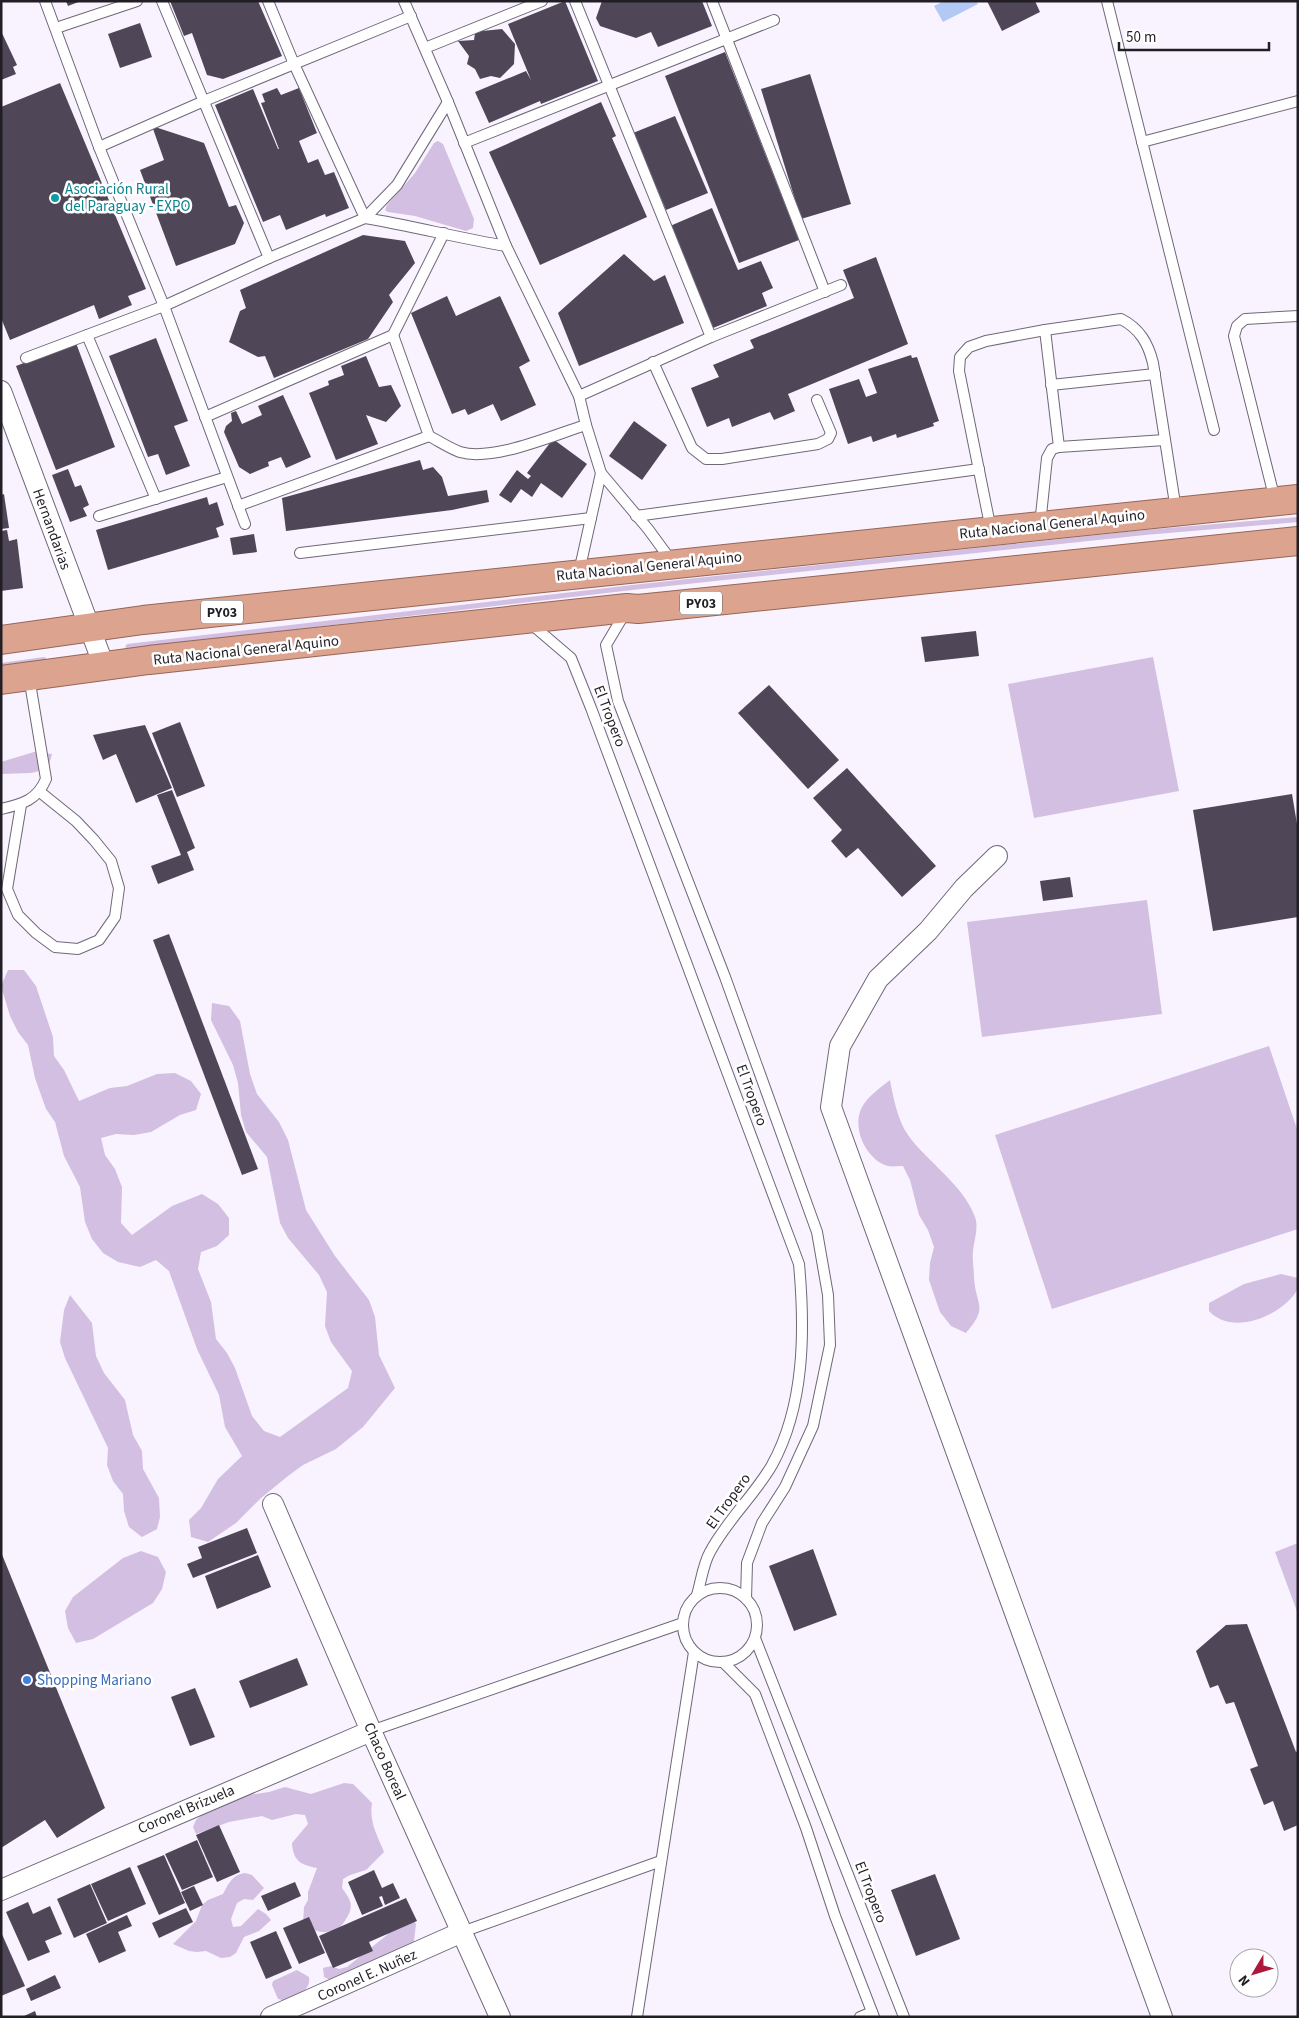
<svg xmlns="http://www.w3.org/2000/svg" width="1299" height="2018" font-family="'Source Sans 3',sans-serif">
<rect width="100%" height="100%" fill="#f9f3ff"/>
<g fill="#d2bfe2">
<polygon points="438,141 443,144 474,219 473,228 466,231 415,216 388,212 385,210 387,205 415,173 434,143"/>
<polygon points="1298,517 1298,522 1145,535 641,589 128,649 125,647 127,644 641,584 1144,530"/>
<polygon points="44,657 46,658 46,661 1,668 1,663"/>
<polygon points="1153,657 1179,791 1034,818 1008,684"/>
<polygon points="34,752 52,754 48,769 31,773 1,774 1,762"/>
<polygon points="1147,900 1162,1014 982,1037 967,922"/>
<polygon points="8,970 24,970 36,986 53,1037 54,1056 64,1070 79,1101 110,1088 127,1086 157,1074 175,1073 191,1081 201,1094 196,1110 180,1115 151,1132 134,1135 116,1134 101,1138 105,1155 115,1169 122,1187 121,1223 132,1235 172,1206 202,1194 218,1204 229,1218 229,1235 217,1246 201,1252 198,1269 211,1302 216,1339 227,1353 235,1368 252,1416 264,1431 280,1437 348,1388 352,1371 331,1342 325,1326 327,1292 319,1275 288,1238 280,1223 267,1157 246,1132 241,1115 238,1083 233,1065 211,1020 212,1003 229,1006 240,1021 250,1074 257,1094 279,1122 288,1140 306,1210 335,1256 369,1300 375,1317 379,1355 395,1388 363,1427 336,1449 303,1465 288,1476 261,1498 236,1523 208,1542 191,1537 189,1520 201,1508 218,1479 242,1456 225,1427 219,1395 197,1349 169,1271 156,1260 140,1267 118,1262 103,1253 92,1239 85,1222 80,1187 64,1156 55,1122 46,1109 35,1078 28,1045 18,1032 10,1016 1,986"/>
<polygon points="1269,1046 1298,1132 1298,1229 1052,1309 995,1135"/>
<path d="M890,1080C893,1097 898,1121 908,1135C927,1162 963,1184 975,1217C979,1228 974,1240 973,1251C972,1260 974,1269 974,1278C976,1307 989,1306 966,1333L951,1326L940,1312L929,1280L930,1263L934,1247L928,1230L919,1215L910,1180L903,1166C899,1166 892,1167 888,1166C866,1160 851,1127 862,1107C868,1096 880,1088 890,1080Z"/>
<path d="M1281,1274L1298,1278C1298,1284 1298,1291 1293,1296C1275,1318 1231,1335 1209,1311V1303L1244,1284Z"/>
<polygon points="70,1295 92,1323 96,1356 104,1373 125,1400 133,1435 142,1451 143,1469 159,1498 160,1517 157,1529 142,1537 129,1527 124,1511 123,1494 113,1481 107,1465 108,1448 65,1358 60,1342 64,1310"/>
<polygon points="1298,1543 1298,1614 1275,1552"/>
<polygon points="141,1551 158,1557 166,1572 162,1589 153,1603 93,1639 76,1643 68,1628 65,1611 73,1597 123,1558"/>
<path d="M344,1783L353,1784L372,1803C369,1822 377,1835 384,1852L366,1870L350,1875L343,1879L342,1888C345,1892 348,1896 350,1901C352,1908 350,1913 346,1919C337,1936 317,1935 303,1924L304,1907L308,1900V1892L317,1868C301,1865 293,1861 292,1843L308,1824L305,1815L296,1814L272,1820L262,1816L229,1822L196,1834L193,1827L196,1820L210,1808L234,1797L269,1792L285,1787L311,1794Z"/>
<path d="M245,1873L252,1875L264,1888L253,1900L244,1899L237,1903L231,1919L233,1927L241,1926L258,1909L266,1914L271,1920L259,1931L244,1937L236,1953L230,1957L221,1958L206,1951L197,1952L189,1951L173,1944L196,1921L202,1905L208,1900L223,1894C229,1883 232,1875 245,1873Z"/>
<polygon points="402,1916 411,1917 416,1924 414,1941 410,1948 332,1981 324,1977 323,1968 331,1966 339,1969 347,1967 387,1935"/>
<path d="M297,1970L309,1977C311,1991 297,1996 286,2001L278,1999L272,1985L273,1981Z"/>
</g>
<polygon fill="#b2c9f5" points="944,1 976,1 978,4 943,22 934,6"/>
<g fill="#4f4757">
<polygon points="66,1 81,1 68,6"/>
<polygon points="170,1 258,1 282,56 223,79 207,75 192,33 184,36"/>
<polygon points="565,1 598,81 541,104 540,101 489,123 475,92 526,71 531,80 508,24"/>
<polygon points="602,1 702,1 712,26 658,47 651,32 636,38 600,26 596,18"/>
<polygon points="987,1 1035,1 1040,12 1002,31"/>
<polygon points="140,23 152,57 120,68 108,34"/>
<polygon points="502,29 515,44 514,64 500,78 491,76 480,79 475,69 467,64 469,56 458,41 474,40 475,33 482,31"/>
<polygon points="1,31 17,65 13,67 16,74 1,80"/>
<polygon points="725,52 799,240 739,263 665,76"/>
<polygon points="810,74 851,204 801,219 761,89"/>
<polygon points="60,83 146,289 128,296 132,305 99,319 94,305 10,340 1,318 1,107"/>
<polygon points="277,88 281,95 299,88 317,133 299,141 308,163 318,159 325,175 334,172 349,208 326,217 325,214 286,230 280,215 263,222 215,105 253,89 278,149 279,149 261,103 265,102 262,94"/>
<polygon points="601,102 616,136 612,138 647,217 540,265 489,152"/>
<polygon points="675,116 708,193 666,210 633,133"/>
<polygon points="152,126 204,143 229,207 236,205 244,223 235,244 176,266 140,170 164,160"/>
<polygon points="712,208 738,270 761,261 773,288 762,293 767,306 713,328 670,226"/>
<polygon points="363,235 405,241 415,263 389,295 393,302 368,339 274,378 265,356 258,357 229,342 240,311 246,308 240,290"/>
<polygon points="624,254 654,281 665,275 684,323 579,366 558,313"/>
<polygon points="876,257 908,344 788,394 795,411 774,420 770,412 732,427 729,418 707,427 691,388 719,377 713,365 754,348 750,340 854,298 843,270"/>
<polygon points="447,296 456,316 500,296 530,361 519,367 536,405 501,421 493,404 468,415 465,409 452,414 411,313"/>
<polygon points="156,338 188,421 174,426 190,466 166,475 158,454 148,457 109,356"/>
<polygon points="76,343 115,447 56,470 16,366"/>
<polygon points="911,355 912,358 917,357 939,421 933,423 934,426 897,438 896,434 873,442 871,436 848,444 829,389 859,379 866,397 877,393 868,369"/>
<polygon points="366,356 379,387 391,385 401,406 386,422 366,415 378,444 336,460 309,393 329,385 328,381 344,375 341,366"/>
<polygon points="283,395 311,457 286,468 281,457 268,462 269,466 250,474 239,467 224,432 226,426 232,421 231,413 236,411 242,424 262,415 258,406"/>
<polygon points="634,421 667,445 642,480 609,456"/>
<polygon points="553,439 587,464 562,498 541,483 532,497 521,489 511,503 499,495 517,470 528,479 531,476 527,473"/>
<polygon points="420,460 423,470 433,467 442,477 448,496 487,490 489,502 452,510 286,531 282,498"/>
<polygon points="68,469 75,487 81,485 89,505 83,508 87,516 70,522 52,475"/>
<polygon points="4,494 9,528 1,529 1,495"/>
<polygon points="207,497 209,505 217,502 224,525 216,528 219,537 108,570 96,530"/>
<polygon points="7,530 9,541 17,539 23,588 1,591 1,531"/>
<polygon points="254,534 257,552 233,555 230,538"/>
<polygon points="976,631 979,656 925,662 921,637"/>
<polygon points="769,685 839,760 808,789 738,713"/>
<polygon points="180,722 205,786 177,797 152,733"/>
<polygon points="145,725 172,788 136,803 116,754 103,760 93,735"/>
<polygon points="847,768 936,866 902,897 858,848 846,858 831,841 842,830 813,798"/>
<polygon points="172,790 195,848 187,852 194,870 158,884 151,866 181,855 157,795"/>
<polygon points="1292,794 1298,830 1298,917 1213,931 1193,810"/>
<polygon points="1070,877 1073,897 1043,901 1040,881"/>
<polygon points="169,934 258,1169 242,1175 153,940"/>
<polygon points="247,1528 257,1553 193,1578 187,1564 202,1558 198,1547"/>
<polygon points="813,1549 837,1615 794,1631 769,1566"/>
<polygon points="1,1552 105,1808 57,1838 45,1820 1,1848"/>
<polygon points="258,1555 271,1587 217,1609 205,1576"/>
<polygon points="1247,1624 1296,1752 1298,1751 1298,1825 1284,1831 1273,1801 1264,1805 1250,1769 1258,1766 1234,1702 1226,1704 1218,1685 1210,1688 1196,1651 1226,1625"/>
<polygon points="297,1658 308,1685 250,1708 239,1681"/>
<polygon points="195,1688 215,1737 190,1746 171,1697"/>
<polygon points="219,1825 240,1872 217,1882 196,1835"/>
<polygon points="197,1840 213,1877 182,1890 165,1854"/>
<polygon points="164,1855 185,1903 159,1915 137,1866"/>
<polygon points="130,1867 146,1904 108,1921 91,1884"/>
<polygon points="374,1870 382,1888 393,1883 400,1898 385,1905 382,1896 379,1897 383,1906 362,1915 348,1882"/>
<polygon points="935,1874 960,1939 916,1956 891,1890"/>
<polygon points="295,1882 301,1896 268,1911 261,1896"/>
<polygon points="90,1884 107,1923 74,1938 57,1899"/>
<polygon points="194,1886 203,1905 190,1911 181,1892"/>
<polygon points="406,1898 417,1921 369,1942 373,1951 333,1968 319,1936"/>
<polygon points="28,1902 33,1914 50,1906 62,1934 45,1941 50,1952 28,1961 6,1912"/>
<polygon points="186,1908 193,1922 159,1938 152,1923"/>
<polygon points="127,1915 132,1926 118,1932 126,1951 99,1963 86,1934"/>
<polygon points="309,1917 325,1953 299,1964 283,1928"/>
<polygon points="276,1931 292,1968 266,1979 250,1942"/>
<polygon points="1,1932 25,1986 1,1996"/>
<polygon points="55,1975 61,1988 31,2001 26,1989"/>
<polygon points="35,2011 37,2017 22,2017"/>
</g>
<g fill="none" stroke-linecap="round" stroke-linejoin="round">
<g stroke="#706778" stroke-width="12">
<g id="service">
<polyline points="45,1 99,147 164,306 245,524"/>
<polyline points="162,1 269,258"/>
<polyline points="268,1 294,64 365,218"/>
<polyline points="404,1 448,102 506,246 579,396 586,425 601,473 648,529 673,563"/>
<polyline points="575,1 711,337"/>
<polyline points="712,1 825,292"/>
<polyline points="1107,1 1214,430"/>
<polyline points="56,28 137,1"/>
<polyline points="425,48 542,1"/>
<polyline points="1142,142 1298,101"/>
<polyline points="464,143 774,20"/>
<polyline points="99,147 204,101 411,16"/>
<path d="M365,218C412,226 459,238 506,246"/>
<polyline points="1045,330 1059,447"/>
<polyline points="87,335 156,499"/>
<path d="M393,335L429,436C439,441 449,448 460,452C493,462 553,435 586,425"/>
<polyline points="26,358 164,306 269,258 365,218 397,185 448,102"/>
<polyline points="653,362 692,448 706,459 722,459 818,444 828,439 831,433 817,400"/>
<polyline points="1051,385 1155,374"/>
<polyline points="579,396 711,337 841,285"/>
<polyline points="205,417 393,335 444,233"/>
<polyline points="1275,500 1234,336 1237,326 1245,319 1298,316"/>
<polyline points="238,506 429,436"/>
<polyline points="99,516 227,477"/>
<polyline points="636,516 979,469"/>
<polyline points="1040,525 1047,458 1052,449 1059,447 1165,440"/>
<path d="M991,530L959,371L960,357L969,347L986,341L1045,330L1121,319C1140,329 1148,343 1153,363L1176,510"/>
<polyline points="300,553 591,518"/>
<polyline points="579,572 601,473"/>
<polyline points="625,613 606,645 618,701 725,977 817,1232 828,1295 830,1345 813,1426 785,1487 762,1523 747,1563 746,1599"/>
<path d="M530,623L571,658L591,708L799,1264C805,1330 805,1405 772,1465C754,1496 727,1520 710,1552C703,1564 701,1582 697,1595"/>
<polyline points="21,805 7,889 18,915 36,933 55,947 78,949 99,940 115,917 119,888 111,861 94,840 76,821 40,792"/>
<path d="M1,809C23,804 37,800 46,779L29,677"/>
<circle cx="720" cy="1625" r="37"/>
<polyline points="755,1638 904,2017"/>
<polyline points="723,1662 755,1694 806,1828 835,1916 874,2017"/>
<polyline points="371,1731 683,1623"/>
<polyline points="462,1932 661,1861"/>
<polyline points="637,2017 694,1652"/>
<polyline points="860,2017 872,2012"/>
</g>
</g>
<g stroke="#706778" stroke-width="22">
<g id="minor">
<polyline points="1,391 104,666"/>
<polyline points="997,856 964,888 928,931 878,979 840,1046 831,1107 1162,2017"/>
<polyline points="273,1504 371,1731 500,2017"/>
<polyline points="1,1890 371,1731"/>
<polyline points="271,2017 462,1932"/>
</g>
</g>
<g stroke="#966657" stroke-width="30">
<g id="trunk">
<polyline points="1,640 143,620 1298,499"/>
<polyline points="1,680 149,660 627,608 638,609 1298,541"/>
</g>
</g>
<use href="#service" stroke="#fff" stroke-width="10"/>
<use href="#minor" stroke="#fff" stroke-width="20"/>
<use href="#trunk" stroke="#dca38e" stroke-width="28"/>
</g>
<circle fill="#0f9aa8" stroke="#fff" stroke-width="2" cx="55" cy="198" r="5"/>
<circle fill="#3f7fe0" stroke="#fff" stroke-width="2" cx="27" cy="1680" r="5"/>
<g text-anchor="middle" stroke-width="5" stroke-linejoin="round" paint-order="stroke">
<g fill="#fff" stroke="#646266" stroke-width="1">
<rect x="680" y="591.5" width="42" height="23" rx="4"/>
<rect x="201" y="600.5" width="42" height="23" rx="4"/>
</g>
<g font-size="14" font-weight="bold" fill="#221e25">
<text x="701" y="608">PY03</text>
<text x="222" y="617">PY03</text>
</g>
<g font-size="15" fill="#0d838f" stroke="#fff" text-anchor="start">
<text x="65" y="194">Asociación Rural<tspan x="65" dy="17">del Paraguay - EXPO</tspan></text>
</g>
<g font-size="15" fill="#221e25" stroke="#fff">
<text transform="translate(1052 524) rotate(-6)" y="5">Ruta Nacional General Aquino</text>
<text transform="translate(52 529) rotate(70)" y="5">Hernandarias</text>
<text transform="translate(649 566) rotate(-6)" y="5">Ruta Nacional General Aquino</text>
<text transform="translate(246 650) rotate(-6)" y="5">Ruta Nacional General Aquino</text>
<text transform="translate(610 716) rotate(69)" y="5">El Tropero</text>
<text transform="translate(752 1095) rotate(70)" y="5">El Tropero</text>
<text transform="translate(728 1501) rotate(-54)" y="5">El Tropero</text>
<text transform="translate(385 1761) rotate(66)" y="5">Chaco Boreal</text>
<text transform="translate(186 1809) rotate(-23)" y="5">Coronel Brizuela</text>
<text transform="translate(871 1892) rotate(69)" y="5">El Tropero</text>
<text transform="translate(367 1975) rotate(-24)" y="5">Coronel E. Nuñez</text>
</g>
<g font-size="15" fill="#366cbe" stroke="#fff" text-anchor="start">
<text x="37" y="1685">Shopping Mariano</text>
</g>
</g>
<rect width="1299" height="2018" fill="none" stroke="#221e25" stroke-width="5"/>
<g transform="translate(1254 1973) rotate(232)"><circle r="24" fill="#ffffff" stroke="#a7a5a8"/>
<path d="M0-4L9 19L0 12L-9 19Z" fill="#ad183d"/>
<text y="-8" font-size="14" font-weight="bold" text-anchor="middle" fill="#221e25">N</text>
</g>
<path d="M1119 42v8h150v-8" fill="none" stroke="#221e25" stroke-width="2.5"/>
<text x="1126" y="42" font-size="15" fill="#221e25" stroke="#ffffff" stroke-width="4" paint-order="stroke">50 m</text>
</svg>
